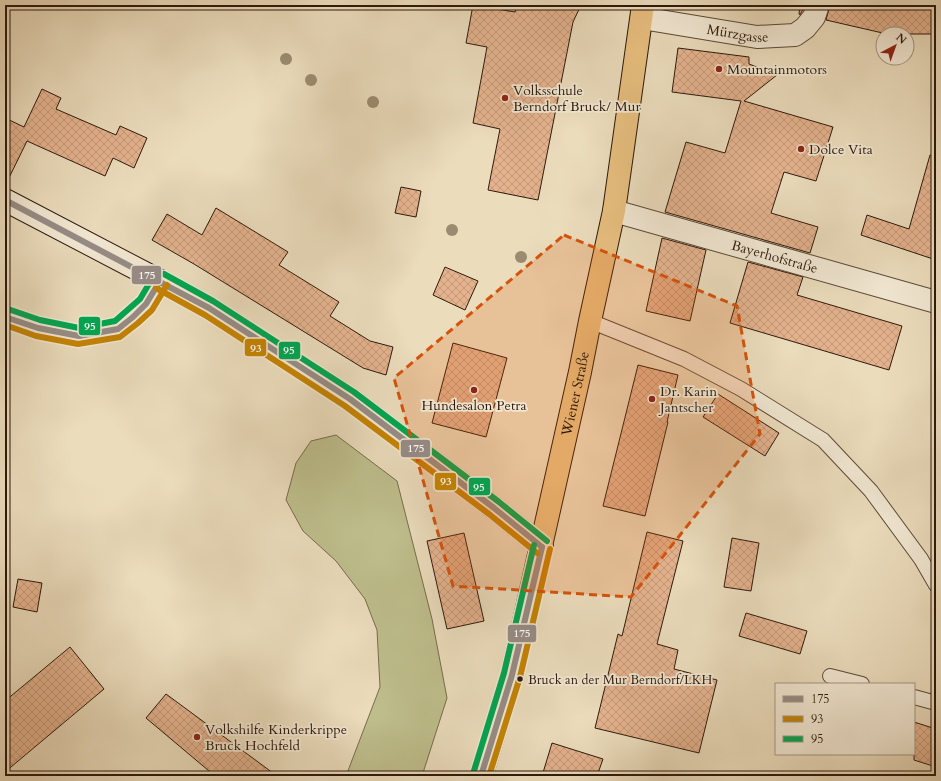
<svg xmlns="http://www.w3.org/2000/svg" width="941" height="781" font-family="Cardo,serif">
<defs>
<pattern id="building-cross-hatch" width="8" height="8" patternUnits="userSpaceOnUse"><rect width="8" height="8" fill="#e4b38e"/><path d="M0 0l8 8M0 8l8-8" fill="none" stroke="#c49979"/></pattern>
</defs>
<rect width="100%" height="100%" fill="#ebdcbc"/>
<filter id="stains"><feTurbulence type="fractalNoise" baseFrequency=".005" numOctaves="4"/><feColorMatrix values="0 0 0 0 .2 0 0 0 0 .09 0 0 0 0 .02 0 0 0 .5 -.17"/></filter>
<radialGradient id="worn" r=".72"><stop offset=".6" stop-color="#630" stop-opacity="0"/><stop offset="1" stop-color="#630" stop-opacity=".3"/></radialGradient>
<polygon fill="#bebe8c" stroke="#766c4c" points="336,435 397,481 432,619 447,698 422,776 346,776 380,687 377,630 365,599 336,561 303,531 286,500 296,463 311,441"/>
<g fill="url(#building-cross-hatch)" stroke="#2d190c">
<polygon points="473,5 515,12 517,5 581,5 573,22 538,200 488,190 500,129 473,123 487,47 466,43"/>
<polygon points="800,5 805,5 800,15 799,14"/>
<polygon points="830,5 936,5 936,34 887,34 826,20"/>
<polygon points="678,48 749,57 749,64 777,75 744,101 833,127 816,181 784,172 771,213 818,227 810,253 665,212 686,142 725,153 741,101 672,92"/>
<polygon points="42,89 61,98 56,109 116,135 120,126 147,138 134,168 113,158 105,176 27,141 5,186 5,118 24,127"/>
<polygon points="930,155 936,156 936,260 861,235 867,215 909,229"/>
<polygon points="401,187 421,191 416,217 395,213"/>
<polygon points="216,208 288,252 279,265 339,302 330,316 370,341 393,347 386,375 363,368 194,264 152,240 167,214 202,235"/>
<polygon points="662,238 706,250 690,321 646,311"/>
<polygon points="748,262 803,277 797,295 902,326 889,370 730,323"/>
<polygon points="445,267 478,281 465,310 433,295"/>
<polygon points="453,343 507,358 486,437 432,423"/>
<polygon points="638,365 678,375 667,422 668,422 645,516 603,506"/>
<polygon points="718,394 779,433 765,456 703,417"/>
<polygon points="647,532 683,541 657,644 678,650 674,669 717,680 699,753 595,728 618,634 622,636"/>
<polygon points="464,533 484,621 447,629 427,541"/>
<polygon points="732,538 759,543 751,591 724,587"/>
<polygon points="18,579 42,583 37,612 13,607"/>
<polygon points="746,613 807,631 800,654 739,636"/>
<polygon points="70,647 104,689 5,772 5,701"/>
<polygon points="166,694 277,776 215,776 146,718"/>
<polygon points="914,722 936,729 936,767 914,760"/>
<polygon points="552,743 603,759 597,776 542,776"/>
</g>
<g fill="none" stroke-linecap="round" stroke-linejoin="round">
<g stroke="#5c4a38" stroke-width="16">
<g id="service">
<polyline points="5,317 38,328 79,336 118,329 133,317 146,304 160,281"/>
<polyline points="590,321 684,359 741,389 823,440 871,491 921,559 936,585"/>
<polyline points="830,676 862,684"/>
<polyline points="914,697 936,703"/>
</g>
</g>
<g stroke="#5c4a38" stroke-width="24">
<g id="minor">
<path id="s1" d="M642,18L757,37L795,35L805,28L814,17L818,5"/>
<path id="s2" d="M614,211L936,302"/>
</g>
</g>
<g stroke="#2d190c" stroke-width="24">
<polyline id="secondary" points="5,200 160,281 209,308 350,399 494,508 542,547"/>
</g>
<g stroke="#2d190c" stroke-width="24">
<g id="primary">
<path id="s3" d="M481,776L512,675L580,372L590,321L614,211L643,5"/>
</g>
</g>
<use href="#service" stroke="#f2e8d3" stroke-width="14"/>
<use href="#minor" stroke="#f2e8d3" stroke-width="22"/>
<use href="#secondary" stroke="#f2e8d3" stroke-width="22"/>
<use href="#primary" stroke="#e6be7e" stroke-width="22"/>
<g stroke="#f2e8d3" stroke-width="9">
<g id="bus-1">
<polyline points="5,200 209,308 350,399 494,508 542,547"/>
<polyline points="5,317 38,328 79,336 118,329 133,317 146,304 160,281"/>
<polyline points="481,776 512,675 542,547"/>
</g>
</g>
<g stroke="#f2e8d3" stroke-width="9">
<g id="bus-2">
<polyline points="156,288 205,315 345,406 489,514 537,553"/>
<polyline points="5,325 36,336 78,344 120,337 138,323 152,310 167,285"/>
<polyline points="489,776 520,677 550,549"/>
</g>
</g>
<g stroke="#f2e8d3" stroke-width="9">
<g id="bus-3">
<polyline points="164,274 213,301 354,392 499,502 547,541"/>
<polyline points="8,309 40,320 79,328 115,321 140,299 153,277"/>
<polyline points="473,774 504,673 534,545"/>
</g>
</g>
<use href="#bus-1" stroke="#968c86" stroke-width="6"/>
<use href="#bus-2" stroke="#c48303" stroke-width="6"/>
<use href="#bus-3" stroke="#00a651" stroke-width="6"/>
</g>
<g fill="#9a8c70">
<circle cx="286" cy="59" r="6"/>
<circle cx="311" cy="80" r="6"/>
<circle cx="373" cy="102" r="6"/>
<circle cx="452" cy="230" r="6"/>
<circle cx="521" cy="257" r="6"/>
</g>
<path fill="#d5530c" fill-opacity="0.2" stroke="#d5530c" stroke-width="3" stroke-dasharray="8 5" stroke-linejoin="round" d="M564,235L737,306L760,434L631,597L453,586L394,378Z"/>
<g fill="#8f2418" stroke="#f2e8d3" stroke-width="1.5">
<circle cx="719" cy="69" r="4"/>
<circle cx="505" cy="98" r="4"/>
<circle cx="801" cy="149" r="4"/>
<circle cx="474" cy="390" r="4"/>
<circle cx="652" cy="399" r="4"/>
<circle cx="197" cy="737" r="4"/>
</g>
<circle fill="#2d190c" stroke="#f2e8d3" stroke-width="1.5" cx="520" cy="679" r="3.5"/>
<g text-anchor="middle" stroke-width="3.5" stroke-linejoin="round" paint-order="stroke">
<g font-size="13" fill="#2d190c" stroke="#f2e8d3" text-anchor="start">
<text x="528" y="684">Bruck an der Mur Berndorf/LKH</text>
</g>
<g font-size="14" fill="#2d190c" stroke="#f2e8d3">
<text dy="5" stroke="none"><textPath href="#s1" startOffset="97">Mürzgasse</textPath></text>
<text dy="5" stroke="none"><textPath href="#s2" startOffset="167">Bayerhofstraße</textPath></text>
<text dy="5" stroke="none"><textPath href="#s3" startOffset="394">Wiener Straße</textPath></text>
</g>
<g font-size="14" fill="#2d190c" stroke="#f2e8d3" text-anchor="start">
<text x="727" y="74">Mountainmotors</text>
<text x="513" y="95">Volksschule<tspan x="513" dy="16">Berndorf Bruck/ Mur</tspan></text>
<text x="809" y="154">Dolce Vita</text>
<text x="660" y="396">Dr. Karin<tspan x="660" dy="16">Jantscher</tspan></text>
<text x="474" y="410" text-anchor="middle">Hundesalon Petra</text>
<text x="205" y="734">Volkshilfe Kinderkrippe<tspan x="205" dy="16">Bruck Hochfeld</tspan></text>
</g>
</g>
<g stroke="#f2e8d3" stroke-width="1.5">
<rect x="131" y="265" width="31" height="20" rx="4" fill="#968c86"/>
<rect x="78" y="316" width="23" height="20" rx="4" fill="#00a651"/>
<rect x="244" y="338" width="23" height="19" rx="4" fill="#c48303"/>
<rect x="278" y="341" width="23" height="19" rx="4" fill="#00a651"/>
<rect x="400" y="439" width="31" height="19" rx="4" fill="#968c86"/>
<rect x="434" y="472" width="23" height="19" rx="4" fill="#c48303"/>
<rect x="468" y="477" width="23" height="19" rx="4" fill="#00a651"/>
<rect x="507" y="624" width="30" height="19" rx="4" fill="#968c86"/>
</g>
<g font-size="11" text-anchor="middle" font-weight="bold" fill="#fff">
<text x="147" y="279">175</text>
<text x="90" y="330">95</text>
<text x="256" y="352">93</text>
<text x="289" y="354">95</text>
<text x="416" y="452">175</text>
<text x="446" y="485">93</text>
<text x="479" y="491">95</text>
<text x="522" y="637">175</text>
</g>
<rect width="941" height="781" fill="none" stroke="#ebdcbc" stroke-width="20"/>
<rect x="6" y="6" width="929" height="769" fill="none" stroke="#2d190c" stroke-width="2"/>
<rect x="10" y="10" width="921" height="761" fill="none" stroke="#2d190c"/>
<rect x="775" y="683" width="140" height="72" fill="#f2e8d3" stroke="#a39583"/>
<rect x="783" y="696" width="20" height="6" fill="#968c86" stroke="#a39583"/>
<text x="811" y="703" font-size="12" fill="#2d190c">175</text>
<rect x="783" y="716" width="20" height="6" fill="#c48303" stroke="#a39583"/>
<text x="811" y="723" font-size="12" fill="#2d190c">93</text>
<rect x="783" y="736" width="20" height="6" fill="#00a651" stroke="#a39583"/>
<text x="811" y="743" font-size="12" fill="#2d190c">95</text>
<g transform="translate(895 46) rotate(41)"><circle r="19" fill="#f2e8d3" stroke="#a39583"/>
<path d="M0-3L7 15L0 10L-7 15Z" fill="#8f2418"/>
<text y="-6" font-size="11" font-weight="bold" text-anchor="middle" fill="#2d190c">N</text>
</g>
<rect width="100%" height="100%" filter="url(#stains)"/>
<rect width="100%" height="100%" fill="url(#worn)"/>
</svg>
